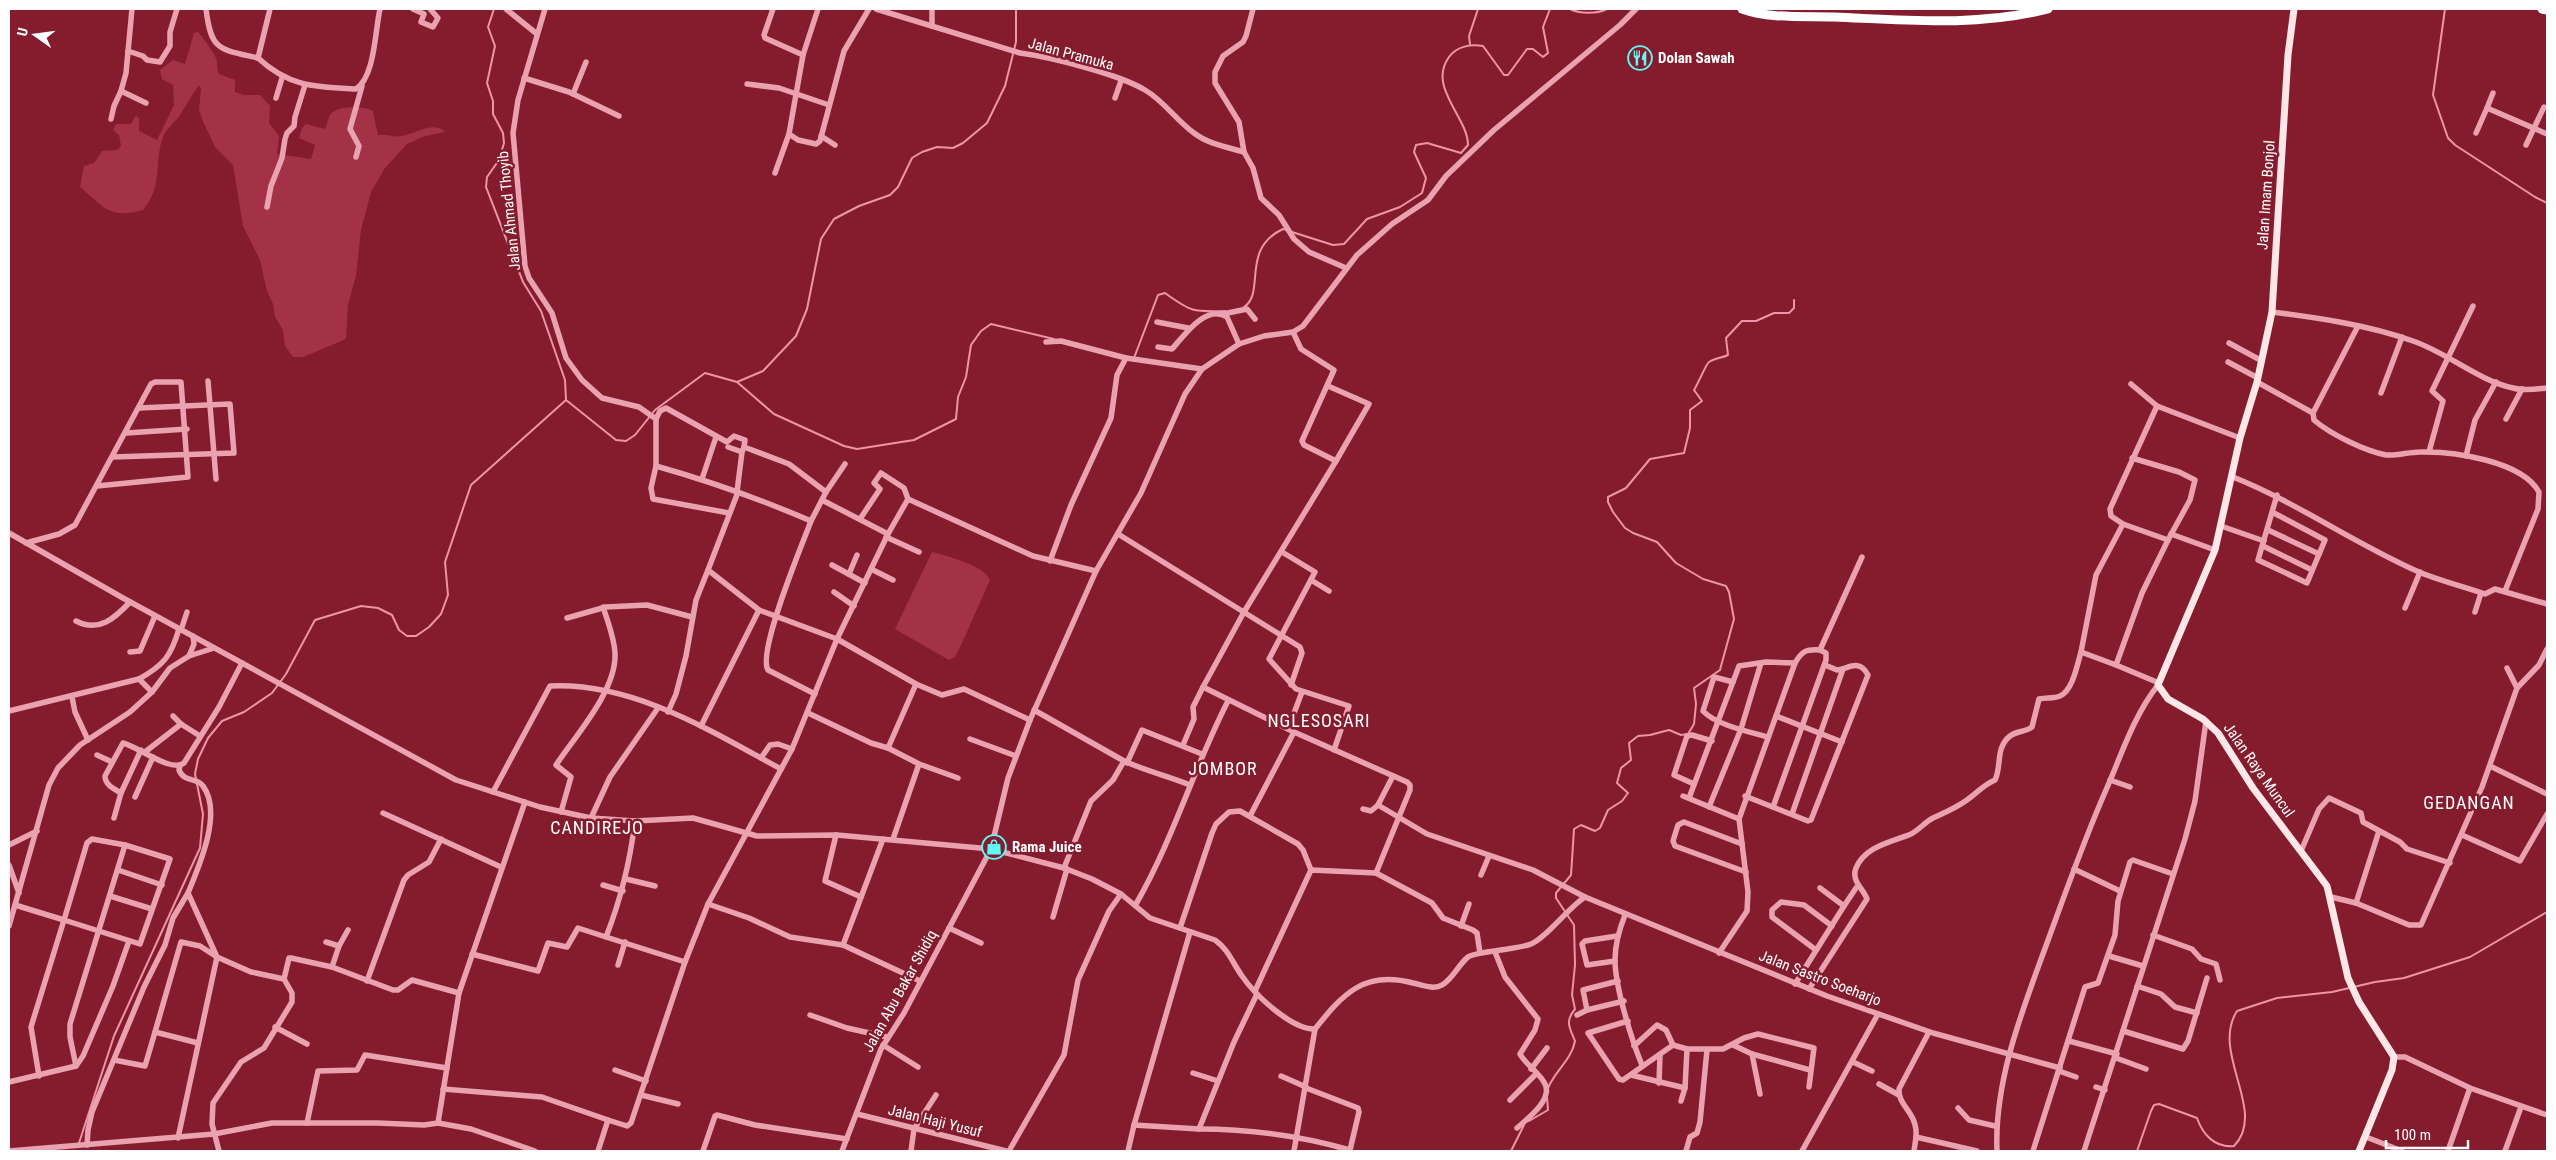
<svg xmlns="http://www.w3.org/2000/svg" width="2556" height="1160" font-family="'Roboto Condensed',sans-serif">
<rect width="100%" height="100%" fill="#841c2e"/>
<g fill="#a43247">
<path d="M198,32C202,36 214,53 216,58C218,64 216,68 219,74L235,80V92L244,95H260L270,106L269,123L279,136L277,154L311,159L315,145L299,138L302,128L306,124L325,129C327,125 328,117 331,114C338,105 364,106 373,111L378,135C386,134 395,138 402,136C415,134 434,120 445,132L425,136L407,144L385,168L371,192L361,230L356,275L348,305L346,339L303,357H293L285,346L283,330L275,317L273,304L267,291L260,260L243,226L233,165L215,147L203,121L199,110L201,89L199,85C192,94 187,105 180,115C174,124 165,128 162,140C154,166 163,186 143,210C109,219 105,208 80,187L84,166L94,163L102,151L117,150L121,146L119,135L113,130L116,124H131L136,115L139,119V131L157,140L174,105L173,85L162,79L160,70L173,60L185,64L194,33Z"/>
<path d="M932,552C947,556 984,565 990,580L962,643L955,657L949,660L895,629Z"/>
</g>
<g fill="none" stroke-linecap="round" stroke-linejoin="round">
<g stroke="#ed95a7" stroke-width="2">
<polyline points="494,9 488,27 495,46 487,83 493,101 493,114 503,133 504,143 499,160 487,177 486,187 523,282 541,311 565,380 566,400"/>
<path d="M1570,9C1580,14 1597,14 1607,9"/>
<polyline points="2445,9 2433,95 2448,138 2455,145 2535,197 2547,203"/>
<polyline points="1470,44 1469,36 1478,9"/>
<path d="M1292,232L1333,245L1344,244L1367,219L1400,207L1422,193L1426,178L1414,152L1416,145L1427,143L1461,153L1468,145C1468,117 1427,87 1449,57C1457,46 1471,44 1483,46L1504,75H1508L1527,49H1533L1543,57L1548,53L1543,27L1550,9"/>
<path d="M1244,307C1266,293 1240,249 1283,229L1287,230"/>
<path d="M1134,358L1158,295L1165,293C1191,312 1193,312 1225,311"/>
<polyline points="737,382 763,371 796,336 807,309 821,239 834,219 859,206 890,195 898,187 912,158 922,152 937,147 953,148 963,143 987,123 1005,86 1016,42 1016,9"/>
<path d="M1548,1088C1555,1071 1572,1059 1575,1041C1569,1027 1565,1021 1575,1009L1572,995L1575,965L1574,925L1556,898V893L1571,875L1574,829L1581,825L1595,831L1600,828L1608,810L1622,801L1628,793L1617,783L1621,768L1631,760L1629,743L1638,736L1650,735L1669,730L1681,735L1688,734L1694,724L1696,704L1694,688L1720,670L1721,666L1734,619L1729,592L1726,586L1703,579L1676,563L1657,542L1633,533L1625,528L1613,512L1608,502V497L1626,488L1650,459L1684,453L1690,428V410L1702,401L1694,390C1698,384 1706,364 1709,362C1715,358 1722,358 1728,355L1726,338L1742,321H1756L1774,313H1789L1794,308V300"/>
<polyline points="1529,1121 1548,1110 1547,1097"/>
<polyline points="79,1143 114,1036 200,848 203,814 195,774 198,759 208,738 222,721 244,712 272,693 286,674 315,620 361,606 378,608 392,615 399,630 407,636 416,636 429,627 441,614 448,595 445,562 471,485 566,400 616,440 626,441 635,435 655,410 705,373 737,382 774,414 844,446 857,449 914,440 956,419 958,397 966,377 971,345 981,331 991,324 1054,339"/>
<polyline points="1511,1151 1524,1125"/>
<path d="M2137,1151L2151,1111L2154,1105L2159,1104L2197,1118C2203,1135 2215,1148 2234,1146C2268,1111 2210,1053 2237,1011L2277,998L2332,992L2375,982L2404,978L2470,957L2547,912"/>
</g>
<g stroke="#eba2b0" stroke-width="5.5">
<polyline points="132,9 126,73 121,91 146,103"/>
<path d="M206,9C211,51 219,49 258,58"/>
<path d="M270,9L258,58C289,87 316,87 356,89C375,77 375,30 380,9"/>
<polyline points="413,9 424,14 421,22 433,27 438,18 430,9"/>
<polyline points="506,9 537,34"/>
<path d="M545,9L518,100L513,133L525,266L529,278L552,313L566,358L582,380L602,398L639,407L656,419V466C709,481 760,499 811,521L826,492L845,464"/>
<polyline points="773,9 764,35 765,38 803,55"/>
<polyline points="818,9 803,55 789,134 798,140 816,144 820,141 844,51 869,9"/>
<path d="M876,9L1020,53C1051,57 1118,74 1145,90C1164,101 1176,120 1194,133C1208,144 1227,147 1244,152"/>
<polyline points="1253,9 1246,36 1243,42 1223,56 1215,72 1215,83 1239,122 1244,152 1253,168 1261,198 1279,215 1294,239 1309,252 1346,268"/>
<polyline points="932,26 932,9"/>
<polyline points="128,51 143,56 147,60 160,62 170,46 170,32 177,9"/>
<polyline points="524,78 569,92 619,116"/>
<polyline points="747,84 779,88 829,105"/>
<polyline points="573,94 586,62"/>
<polyline points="276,98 282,78"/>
<polyline points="1115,98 1121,81"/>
<polyline points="2487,108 2493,93"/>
<polyline points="111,119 114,106 121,91"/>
<polyline points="2476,133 2487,108 2547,134"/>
<polyline points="821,136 835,145"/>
<polyline points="2526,145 2544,107"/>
<polyline points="356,157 359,146 350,129 362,86"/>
<polyline points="775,173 789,134"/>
<polyline points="267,207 271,186 282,158 285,139 287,133 294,126 295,117 305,85"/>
<path d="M2272,312C2319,318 2368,325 2413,341C2448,353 2477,380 2513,388C2524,391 2536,389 2547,388"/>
<polyline points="1223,314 1247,309 1255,319"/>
<polyline points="1157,322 1188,328"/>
<polyline points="1046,342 1061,341 1126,358 1202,369"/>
<polyline points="2229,343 2262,361"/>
<path d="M1158,347L1172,349C1183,337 1206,303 1227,317L1239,344"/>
<polyline points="2228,362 2258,378"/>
<polyline points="208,381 216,479"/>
<path d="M2257,382L2313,413L2314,420C2330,434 2365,451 2386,455C2397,456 2409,452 2420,452C2453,451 2522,461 2539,492L2538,509L2505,591"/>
<polyline points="2131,384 2157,406 2240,438"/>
<polyline points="1328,386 1369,404 1336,461"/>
<polyline points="2381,393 2402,337"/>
<polyline points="2313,413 2358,326"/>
<polyline points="656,419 660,411 666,408 727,442 734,436 745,440 744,447"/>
<polyline points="2506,419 2522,389"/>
<polyline points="127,433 187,429"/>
<polyline points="728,447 742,452 744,447 789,464 826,492"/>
<polyline points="2429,452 2443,401 2432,391 2473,306"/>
<polyline points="2466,456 2475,420 2496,382"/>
<polyline points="113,457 234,453 230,404 139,408"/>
<polyline points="2132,458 2179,472 2195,480 2190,500 2168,540 2142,593 2116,665 2159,683"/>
<polyline points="656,466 651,488 653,499 729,513"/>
<path d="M2233,477C2298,503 2355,544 2419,572C2440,581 2463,586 2485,594L2495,589L2547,604"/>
<polyline points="702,479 716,437"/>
<polyline points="737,492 742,452"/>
<polyline points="738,492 708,570 759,610 837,639 916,684 888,748 919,764 958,778"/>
<polyline points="822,500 888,534"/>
<polyline points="2272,512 2325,540 2307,583 2258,560 2277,495"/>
<polyline points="860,519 880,489 874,483 881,473 904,488 908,499"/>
<path d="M811,521C802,545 757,652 768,670L815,694"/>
<polyline points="2123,524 2168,540"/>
<polyline points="2221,526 2264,541"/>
<polyline points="2268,530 2319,554"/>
<path d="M9,533L123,598L456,780L540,807L591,818L635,821L693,818L757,836L837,835L991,849L1064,868L1092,879L1121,894L1150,918L1215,940C1229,950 1232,962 1242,976C1255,995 1292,1030 1315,1029C1343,994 1364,970 1413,983C1422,985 1434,990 1442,985C1453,979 1458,965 1468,957C1477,951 1516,950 1531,944C1546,938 1568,908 1585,897L1827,996L1933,1033L2060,1068"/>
<polyline points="1118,534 1300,647 1302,653 1291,685"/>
<polyline points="2171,534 2215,550"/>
<polyline points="886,537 919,552"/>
<polyline points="26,543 59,534 75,525 151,384 155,382 181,382 188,477 97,486"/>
<polyline points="2263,546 2312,570"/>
<polyline points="1282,552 1315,572 1269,659 1296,689 1349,706 1334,750"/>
<polyline points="1050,561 1071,505 1111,418 1117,375 1126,358"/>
<polyline points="832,565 865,583"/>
<polyline points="871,569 893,580"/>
<polyline points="849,574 857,555"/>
<polyline points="1311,580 1329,591"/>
<polyline points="834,592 854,606"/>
<polyline points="2405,608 2420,572"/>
<polyline points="2475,612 2481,593"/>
<polyline points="567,618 606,607 647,605 692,617"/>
<path d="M76,621C99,633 115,618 130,602"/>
<polyline points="181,630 187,612"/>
<polyline points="130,652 140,651 155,616"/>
<polyline points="2081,652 2096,575 2123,524 2111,516 2110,509 2157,406"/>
<polyline points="189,656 214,648"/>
<polyline points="2507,668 2517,688"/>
<polyline points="139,679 152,692"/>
<path d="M1733,682L1714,677L1703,711C1716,725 1750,732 1768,737"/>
<polyline points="916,684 942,695 964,689 1030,720"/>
<polyline points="72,697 75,712 88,740"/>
<polyline points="1034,710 1124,761 1113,780 1091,801 1064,868"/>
<path d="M9,711L139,679C164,665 171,656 179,629"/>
<polyline points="668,712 676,694 686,656 696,600 708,570"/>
<polyline points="808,713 871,743 888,748"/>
<polyline points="173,716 181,724"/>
<polyline points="1776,716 1842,742"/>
<polyline points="701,726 759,610"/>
<polyline points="1288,729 1302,692"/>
<polyline points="970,739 1016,756"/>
<polyline points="1183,745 1194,719 1193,707 1203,687"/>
<path d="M141,750L121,793C114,789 105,785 105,776L123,743C139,747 171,773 184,763L219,707L242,663"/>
<polyline points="145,752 181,724 200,736"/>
<polyline points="97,755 112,762"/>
<polyline points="761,758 770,745 778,744 792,749"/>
<path d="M1124,761C1146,771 1168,776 1190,785"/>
<polyline points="1127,763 1142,730 1202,754"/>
<path d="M180,766L179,770C184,783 197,777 203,786C223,813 199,866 188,893L217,957L200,946L181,942L155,1032L198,1043"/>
<polyline points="2490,766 2547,794"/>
<polyline points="2110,780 2130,787"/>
<polyline points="1694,784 1674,775 1687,736 1692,735 1712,741"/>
<path d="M493,792L550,686C633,682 711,731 781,769"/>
<polyline points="1683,796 1739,819"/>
<path d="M1745,796L1808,821L1811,820L1868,675C1859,658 1848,669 1837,670L1825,665"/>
<polyline points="135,797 153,757"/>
<polyline points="1689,798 1739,666 1766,662 1795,663"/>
<polyline points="1378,805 1427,834 1533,870 1585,897"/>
<polyline points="1709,807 1741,729 1761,663"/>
<polyline points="1773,807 1826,660 1826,653 1820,650"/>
<polyline points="1363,809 1371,811 1378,805 1393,776"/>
<path d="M561,812L571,777L556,765C576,735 617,690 615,653C614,637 608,622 603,607"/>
<polyline points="383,813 501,867"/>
<polyline points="1792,814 1843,669"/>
<polyline points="1250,816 1294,732"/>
<polyline points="114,818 121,793"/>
<polyline points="591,818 610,777 658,708"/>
<polyline points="836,835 825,881 861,897"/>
<polyline points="2462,835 2520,861 2547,814"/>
<polyline points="883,839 843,945 920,981"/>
<polyline points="893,839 919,764"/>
<polyline points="1742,844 1684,822 1678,825 1673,841 1675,846 1746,872"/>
<polyline points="9,845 37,831"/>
<polyline points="2301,851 2319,809 2329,798 2361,813 2363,822 2400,842 2407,849 2450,863"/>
<polyline points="9,865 19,893"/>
<polyline points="2074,869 2120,891"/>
<polyline points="118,870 162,885"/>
<polyline points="1376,873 1432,903 1443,918 1473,930 1477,933 1480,953"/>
<polyline points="1481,875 1489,856"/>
<polyline points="626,879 655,886"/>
<polyline points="603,885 623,891"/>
<polyline points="110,896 152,909"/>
<polyline points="2331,897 2356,903 2409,925 2421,925 2482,787 2517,688 2539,665 2547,649"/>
<polyline points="2356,903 2379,831"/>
<polyline points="708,904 749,918 790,937 843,945"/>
<path d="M1136,904C1173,840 1194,767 1228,701"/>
<polyline points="15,905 64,920 87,843 92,839 125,845 170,859 140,944 64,920 31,1027 39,1076"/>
<polyline points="1844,906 1856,888"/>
<path d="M1625,915C1619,930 1615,944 1615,960C1615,987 1632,1041 1642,1065"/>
<polyline points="1053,917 1067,869"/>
<polyline points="9,926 49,785 58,768 80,745 130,712 152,692 170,668 189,656 194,644 193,636"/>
<polyline points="1461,926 1469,904"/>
<polyline points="949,928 981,943"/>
<polyline points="1180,928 1212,833 1216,824 1229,812 1240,811 1298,844 1303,850 1311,870"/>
<polyline points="1190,932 1134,1125 1199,1129 1234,1042 1257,994"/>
<polyline points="2153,935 2192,949 2201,959 2216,964 2220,980"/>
<polyline points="606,937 685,962"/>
<polyline points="326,942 339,946 332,967"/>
<polyline points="339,946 348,930"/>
<polyline points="1816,950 1772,917 1772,910 1781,902 1804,905 1832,926"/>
<path d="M1495,952L1505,977L1538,1019L1535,1030L1520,1054C1526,1065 1540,1073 1545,1084C1553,1100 1527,1119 1517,1128"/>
<path d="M1719,953L1747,911L1748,892L1739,819L1795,663C1802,651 1806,649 1820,650L1862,557"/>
<path d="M472,954L538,971L548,943L567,947L578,928L606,937C621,899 630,862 635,821"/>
<polyline points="2109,956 2143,966"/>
<polyline points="1615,961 1587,965 1582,944 1585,941 1617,936"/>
<polyline points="618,965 625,942"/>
<polyline points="367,981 404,880 408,875 429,862 441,839"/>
<polyline points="1795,984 1844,906 1820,888"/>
<polyline points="2137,986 2161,994 2175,1007 2197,1013"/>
<path d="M1809,989L1867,899C1863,888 1851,881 1856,868C1865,846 1892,842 1911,834C1919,830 1925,822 1933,818C1944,813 1956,808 1967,800C1977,793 1983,785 1995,780C2002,766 1995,748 2010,736C2016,731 2026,732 2032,727L2039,699C2046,697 2053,699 2060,696C2073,690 2077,665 2081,652L2116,665"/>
<polyline points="1255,991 1311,870 1376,873 1410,790 1410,785 1407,782 1294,732 1203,687 1244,612 1336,461 1304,445 1302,441 1334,370 1301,349 1293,332"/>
<polyline points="1587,1010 1583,990 1618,981"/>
<polyline points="810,1015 847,1028 887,1037"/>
<polyline points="1577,1015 1587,1010 1624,1001"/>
<polyline points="1628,1021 1588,1033 1619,1079 1623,1080 1673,1045 1687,1049 1723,1049 1744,1038 1758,1034 1814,1048 1809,1087"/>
<polyline points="275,1027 307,1044"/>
<polyline points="2123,1031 2183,1049 2188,1041 2207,978"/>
<polyline points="2069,1041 2117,1054"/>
<polyline points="883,1045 918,1067"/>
<polyline points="1733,1045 1752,1054 1760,1094"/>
<polyline points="1634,1046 1657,1025 1666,1030 1673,1045"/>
<polyline points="1752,1054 1810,1070"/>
<polyline points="2394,1057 2405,1057 2470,1088 2547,1115"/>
<polyline points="2116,1058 2146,1069"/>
<polyline points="114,1060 145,1066 155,1032"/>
<polyline points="1853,1062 1872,1071"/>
<polyline points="76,1066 70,1037 70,1024 125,845"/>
<polyline points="1531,1069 1547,1048"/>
<polyline points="615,1070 646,1081"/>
<polyline points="2059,1071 2076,1077"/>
<polyline points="1193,1073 1218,1081"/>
<polyline points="1631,1075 1685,1088"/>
<polyline points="1281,1076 1306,1087"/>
<polyline points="9,1082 76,1066 83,1056 113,986 129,941"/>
<polyline points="1659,1083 1660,1055"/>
<polyline points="1879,1084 1899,1095"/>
<polyline points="2096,1087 2105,1090"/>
<polyline points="443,1089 542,1097 608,1120"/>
<polyline points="641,1095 678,1104"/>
<polyline points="1510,1100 1536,1074"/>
<polyline points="1681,1101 1685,1088 1687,1049"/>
<polyline points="1958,1108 1969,1120 1995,1126"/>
<polyline points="857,1114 1006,1151"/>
<polyline points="307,1123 318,1071 357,1070 365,1055 447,1068"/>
<polyline points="438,1123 471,1129 535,1151"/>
<path d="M1199,1129C1251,1129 1301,1136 1350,1150L1359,1112L1358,1108L1306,1088"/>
<path d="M1916,1137C1918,1112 1898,1107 1899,1089L1929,1032"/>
<polyline points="2366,1137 2402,1151"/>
<polyline points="178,1138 217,957 251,972 284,979 289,958 291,958 332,967 393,990 398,990 412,980 459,993"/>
<polyline points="87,1145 88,1130 92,1112 144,987 165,945 173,918 188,893"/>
<polyline points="9,1151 214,1134 272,1123 378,1123 424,1125 438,1123 459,993 525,802"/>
<polyline points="219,1151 212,1124 213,1103 241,1062 264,1048 292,1002 292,993 284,979"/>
<polyline points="598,1151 608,1120 627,1126 631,1123 685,962 708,904 792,749 837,639 888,534 908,499 1033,556 1096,571"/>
<polyline points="703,1151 715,1116 717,1115 755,1125 847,1139"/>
<polyline points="842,1151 881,1049 904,1013 991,849 1008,778 1030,720 1096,571 1141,493 1185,394 1202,369 1239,344 1264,336 1293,332 1303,326 1357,255 1392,224 1428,200 1446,176 1494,130 1620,25 1636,9"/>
<polyline points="911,1151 914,1129 936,1095"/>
<polyline points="1009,1151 1064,1055 1078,980 1109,911 1121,894"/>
<polyline points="1128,1151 1134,1125"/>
<polyline points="1294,1151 1315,1029"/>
<polyline points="1686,1151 1690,1137 1697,1133 1700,1122 1707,1050"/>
<polyline points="1802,1151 1878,1014"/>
<polyline points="1914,1151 1916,1137 1977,1151"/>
<path d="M1997,1151C1994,1080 2023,1009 2047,943C2066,891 2084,840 2106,790C2121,756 2134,715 2158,685"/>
<polyline points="2033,1151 2085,987 2098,983 2115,935 2118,901 2130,862 2133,860 2173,874"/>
<polyline points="2084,1151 2185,839 2195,801 2206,721"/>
<polyline points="2448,1151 2470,1088"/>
<polyline points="2505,1151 2521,1107"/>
</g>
<polyline stroke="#fee6e9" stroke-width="7" points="2294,9 2288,55 2272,312 2257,382 2240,438 2215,550 2158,685 2168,699 2203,719 2218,733 2253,788 2327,886 2348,978 2359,1002 2394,1057 2392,1070 2359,1151"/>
<g stroke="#fff" stroke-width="9">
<path d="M1742,9C1770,19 1804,16 1834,17C1905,20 1977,27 2048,9"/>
<polyline points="2542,9 2547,10"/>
</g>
</g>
<defs>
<g id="restaurant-ring" transform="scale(1.25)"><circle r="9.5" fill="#841c2e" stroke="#5ffbf8" stroke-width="1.5"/><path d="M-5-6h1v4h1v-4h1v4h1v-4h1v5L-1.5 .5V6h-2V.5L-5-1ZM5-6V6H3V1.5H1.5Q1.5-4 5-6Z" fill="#5ffbf8"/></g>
<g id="shop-ring" transform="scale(1.25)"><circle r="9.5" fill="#841c2e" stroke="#5ffbf8" stroke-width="1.5"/><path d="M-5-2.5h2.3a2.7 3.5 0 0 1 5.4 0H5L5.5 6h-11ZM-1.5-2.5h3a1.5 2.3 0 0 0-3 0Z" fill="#5ffbf8"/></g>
</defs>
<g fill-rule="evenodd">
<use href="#restaurant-ring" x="1640" y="58"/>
<use href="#shop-ring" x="994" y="847"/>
</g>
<g text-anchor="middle" stroke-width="5" stroke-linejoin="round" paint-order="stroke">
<g font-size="15" fill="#fff" stroke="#841c2e">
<text transform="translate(1071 54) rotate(15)" y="5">Jalan Pramuka</text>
<text transform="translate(2266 195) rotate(-86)" y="5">Jalan Imam Bonjol</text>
<text transform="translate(509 211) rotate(-96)" y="5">Jalan Ahmad Thoyib</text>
<text transform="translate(2259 770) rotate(55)" y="5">Jalan Raya Muncul</text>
<text transform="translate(1820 978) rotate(21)" y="5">Jalan Sastro Soeharjo</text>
<text transform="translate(900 991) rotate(-61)" y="5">Jalan Abu Bakar Shidiq</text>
<text transform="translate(935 1121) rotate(14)" y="5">Jalan Haji Yusuf</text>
</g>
<g font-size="15" font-weight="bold" fill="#fff" stroke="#841c2e" text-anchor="start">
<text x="1658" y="63">Dolan Sawah</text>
<text x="1012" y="852">Rama Juice</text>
</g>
<g font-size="18" letter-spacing="1" fill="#fff" stroke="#841c2e">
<text x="1319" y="727">NGLESOSARI</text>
<text x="1223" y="775">JOMBOR</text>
<text x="2469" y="809">GEDANGAN</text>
<text x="597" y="834">CANDIREJO</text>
</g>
</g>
<rect width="2556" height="1160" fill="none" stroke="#ffffff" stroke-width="20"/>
<g transform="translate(35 35) rotate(284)" stroke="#841c2e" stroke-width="4" paint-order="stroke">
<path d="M0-4L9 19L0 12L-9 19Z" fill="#ffffff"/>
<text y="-8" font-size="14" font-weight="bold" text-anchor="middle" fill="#ffffff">U</text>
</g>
<path d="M2386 1140v8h82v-8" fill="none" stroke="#ffffff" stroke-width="2.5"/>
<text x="2394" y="1140" font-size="15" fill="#ffffff" stroke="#841c2e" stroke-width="4" paint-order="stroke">100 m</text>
</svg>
